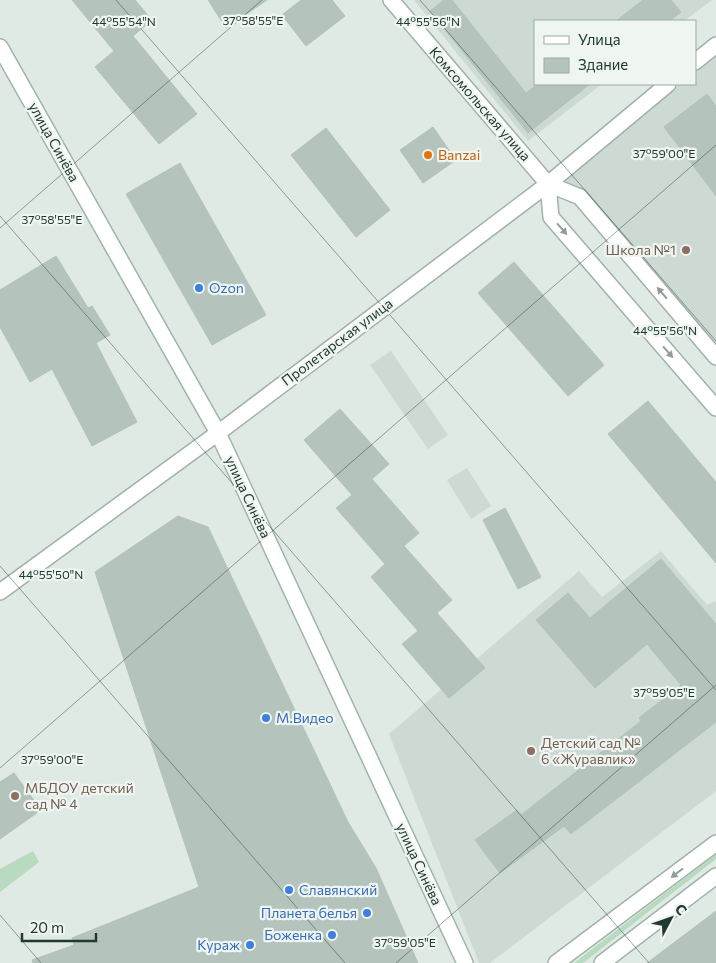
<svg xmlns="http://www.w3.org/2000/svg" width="716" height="963" font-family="Commissioner,sans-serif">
<rect width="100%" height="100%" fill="#dfeae4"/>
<g fill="#cdd9d3">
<polygon points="414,0 712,0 684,21 535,21 535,84 602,84 528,141"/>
<polygon points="716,56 716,354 561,176 680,84 695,84 695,72"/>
<polygon points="391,351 448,435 428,449 370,365"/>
<polygon points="467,468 491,506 471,519 447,480"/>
<polygon points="661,551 707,605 716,601 716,791 490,963 479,963 389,734 579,571 602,597"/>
</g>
<g fill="#b8dabf">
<polygon points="33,851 39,862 0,892 0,869"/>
<polygon points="716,854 716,859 583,963 574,963"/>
</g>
<g fill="#b4c4bd" stroke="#b2c3ba">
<polygon points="72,0 135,0 152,20 133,36 197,114 159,144 95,67 114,51"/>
<polygon points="208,0 267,0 226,28"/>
<polygon points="301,0 332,0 345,16 306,46 282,15"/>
<polygon points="444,0 452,0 526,93 538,84 590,84 528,133 430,11"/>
<polygon points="643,0 671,0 681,12 669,21 616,21"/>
<polygon points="707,94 716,106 716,196 664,127"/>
<polygon points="433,127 456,160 423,183 400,150"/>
<polygon points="326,128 390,210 356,237 291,155"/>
<polygon points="180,163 266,315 212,345 126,194"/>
<polygon points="56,256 88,308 92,306 110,335 96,343 137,422 92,446 52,369 30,382 0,327 0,290"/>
<polygon points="514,262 604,365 568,396 478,293"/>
<polygon points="648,401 716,482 716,563 608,434"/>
<polygon points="340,409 389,464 372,479 419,533 404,546 452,600 437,613 485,668 449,698 402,644 418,631 371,577 385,564 336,508 352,495 304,440"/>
<polygon points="505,508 541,577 518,589 483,520"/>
<polygon points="178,516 208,527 348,822 376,868 418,963 33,963 32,960 74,945 72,938 199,887 95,572"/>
<polygon points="661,559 716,624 716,722 571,834 564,826 500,873 475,840 517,810 521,815 641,721 639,718 681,685 647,644 595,688 536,620 568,593 590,618"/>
<polygon points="14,773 41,810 0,839 0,782"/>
<polygon points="716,911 716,963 647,963"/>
</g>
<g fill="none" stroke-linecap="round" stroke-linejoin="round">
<g stroke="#a2b1aa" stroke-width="18">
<g id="street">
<polyline points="391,0 548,184 580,197 716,357"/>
<polyline points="695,62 716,45"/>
<polyline points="548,184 551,217 716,408"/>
<polyline points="0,592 218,433 548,184 668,84"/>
<polyline points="556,963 716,843"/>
<polyline points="602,963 716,876"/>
</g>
</g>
<g stroke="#9fb5ab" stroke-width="18">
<polyline id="secondary" points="0,47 218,433 465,963"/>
</g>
<use href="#street" stroke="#fff" stroke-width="15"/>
<use href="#secondary" stroke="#fff" stroke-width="15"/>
</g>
<defs><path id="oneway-solid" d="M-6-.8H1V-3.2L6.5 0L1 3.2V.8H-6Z" transform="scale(1.25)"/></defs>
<g fill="#909c98">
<use href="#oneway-solid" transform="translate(562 229) rotate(49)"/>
<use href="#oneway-solid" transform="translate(662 293) rotate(-131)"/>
<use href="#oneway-solid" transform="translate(668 352) rotate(49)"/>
<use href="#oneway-solid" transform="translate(677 873) rotate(143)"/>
</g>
<path fill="none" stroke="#213930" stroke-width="1" stroke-opacity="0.45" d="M116,0L716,690M420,0L716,341M0,216L649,963M0,228L262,0M0,566L345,963M0,768L716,145M0,915L41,963M396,963L716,685"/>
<circle fill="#e8710a" stroke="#eff6f2" stroke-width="2" cx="428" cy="155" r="5"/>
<g fill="#8d6e63" stroke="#eff6f2" stroke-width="2">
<circle cx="686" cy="250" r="5"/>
<circle cx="531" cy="751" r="5"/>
<circle cx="15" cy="796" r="5"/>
</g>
<g fill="#3f7fe0" stroke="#eff6f2" stroke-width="2">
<circle cx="199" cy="288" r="5"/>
<circle cx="266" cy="718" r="5"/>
<circle cx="289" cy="890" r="5"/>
<circle cx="367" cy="913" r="5"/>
<circle cx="332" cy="935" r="5"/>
<circle cx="250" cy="945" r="5"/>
</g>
<g text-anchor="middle" stroke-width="4.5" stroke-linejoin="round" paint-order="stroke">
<g font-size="14" fill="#213930" stroke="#eff6f2">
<text transform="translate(480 104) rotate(49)" y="5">Комсомольская улица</text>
<text transform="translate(54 142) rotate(61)" y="5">улица Синёва</text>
<text transform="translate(337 342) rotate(-37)" y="5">Пролетарская улица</text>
<text transform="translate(248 497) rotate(65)" y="5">улица Синёва</text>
<text transform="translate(419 864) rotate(65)" y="5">улица Синёва</text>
</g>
<g font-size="14" fill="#c56008" stroke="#eff6f2" text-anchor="start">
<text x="438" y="160">Banzai</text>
</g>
<g font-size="14" fill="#785e54" stroke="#eff6f2" text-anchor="start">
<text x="676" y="255" text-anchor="end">Школа №1</text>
<text x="541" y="748">Детский сад №<tspan x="541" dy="16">6 «Журавлик»</tspan></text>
<text x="25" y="793">МБДОУ детский<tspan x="25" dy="16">сад № 4</tspan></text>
</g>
<g font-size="14" fill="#366cbe" stroke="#eff6f2" text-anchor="start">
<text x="209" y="293">Ozon</text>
<text x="276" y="723">М.Видео</text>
<text x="299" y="895">Славянский</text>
<text x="357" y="918" text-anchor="end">Планета белья</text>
<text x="322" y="940" text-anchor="end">Боженка</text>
<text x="240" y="950" text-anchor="end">Кураж</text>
</g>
</g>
<g font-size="12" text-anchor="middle" fill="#213930" stroke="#eff6f2" stroke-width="4.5" stroke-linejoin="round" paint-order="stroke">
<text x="253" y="25">37°58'55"E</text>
<text x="124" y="26">44°55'54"N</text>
<text x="428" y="26">44°55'56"N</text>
<text x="664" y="158">37°59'00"E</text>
<text x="52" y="224">37°58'55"E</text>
<text x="665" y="335">44°55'56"N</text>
<text x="51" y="579">44°55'50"N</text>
<text x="664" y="697">37°59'05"E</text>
<text x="52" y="764">37°59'00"E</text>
<text x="405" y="947">37°59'05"E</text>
</g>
<rect x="534" y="20" width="162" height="65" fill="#eff6f2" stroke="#9daaa4"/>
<rect x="544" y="36" width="25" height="8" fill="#ffffff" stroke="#9daaa4"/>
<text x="578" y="45" font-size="15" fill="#213930">Улица</text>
<rect x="544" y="58" width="25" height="15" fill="#b4c4bd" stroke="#9daaa4"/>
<text x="578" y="70" font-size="15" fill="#213930">Здание</text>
<g transform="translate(671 918) rotate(49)" stroke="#eff6f2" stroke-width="4" paint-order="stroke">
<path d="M0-4L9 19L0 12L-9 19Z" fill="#213930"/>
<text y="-8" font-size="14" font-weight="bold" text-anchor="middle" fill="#213930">С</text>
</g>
<path d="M22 933v8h74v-8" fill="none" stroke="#213930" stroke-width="2.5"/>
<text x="30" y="933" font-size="15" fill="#213930" stroke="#eff6f2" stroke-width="4" paint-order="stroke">20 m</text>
</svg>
